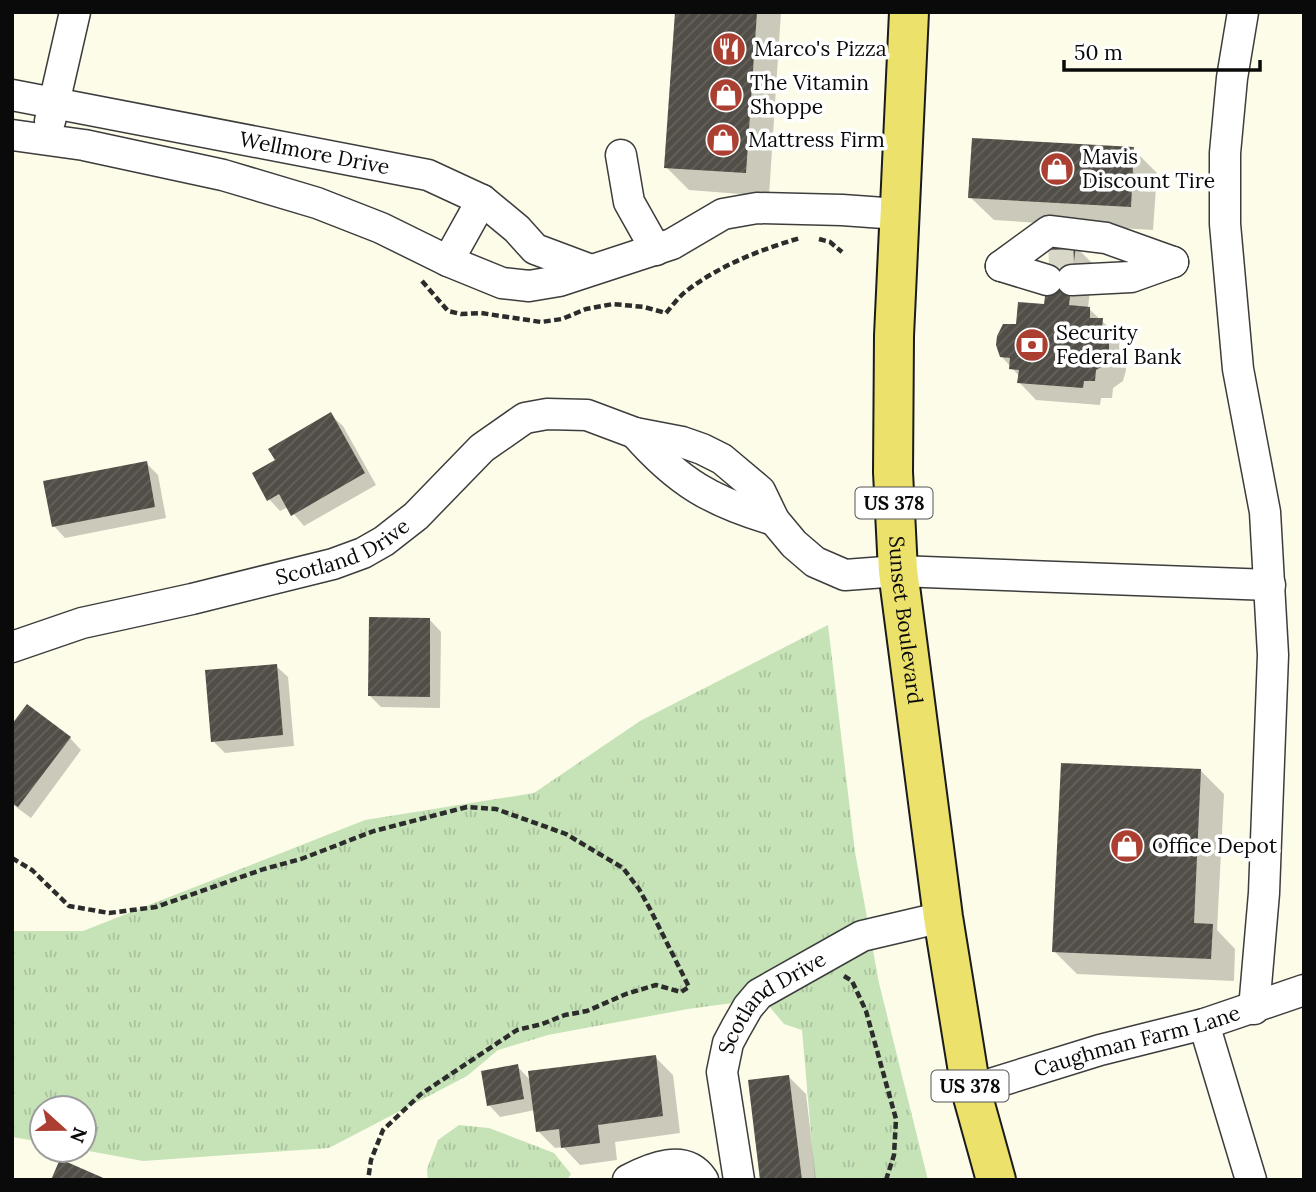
<svg xmlns="http://www.w3.org/2000/svg" width="1316" height="1192" font-family="Lora,serif">
<defs>
<pattern id="grass-tufts" width="24" height="20" patternUnits="userSpaceOnUse" patternTransform="scale(1.75)"><rect width="24" height="20" fill="#c6e3b7"/><path d="M3 7l-1-3M5 7V3M7 7l1-3M15 17l-1-3M17 17v-4M19 17l1-3" fill="none" stroke="#a9c19c"/></pattern>
<pattern id="building-hatch" width="6" height="6" patternUnits="userSpaceOnUse" patternTransform="scale(1.75)"><rect width="6" height="6" fill="#514d47"/><path d="M-1 1l2-2M0 6l6-6M5 7l2-2" fill="none" stroke="#65625d"/></pattern>
</defs>
<rect width="100%" height="100%" fill="#fdfce9"/>
<g fill="url(#grass-tufts)">
<polygon points="828,625 855,852 879,983 928,1180 815,1180 802,1030 784,1024 763,999 688,1009 548,1035 498,1050 467,1076 329,1148 143,1161 83,1150 84,1108 42,1108 42,1142 12,1137 12,931 83,931 365,820 534,793 640,721"/>
<polygon points="459,1125 489,1128 554,1153 571,1174 567,1180 428,1180 427,1169 438,1140"/>
</g>
<g fill="#0003">
<polygon points="676,12 781,12 769,196 689,190 666,167"/>
<polygon points="1133,149 1157,173 1153,230 994,220 970,197"/>
<polygon points="1075,246 1093,264 1088,308 1120,338 1119,347 1126,355 1126,370 1123,381 1113,388 1112,398 1101,398 1100,405 1036,400 1019,382 1020,377 1001,356 1018,326 1045,305"/>
<polygon points="331,415 343,426 376,485 304,526 288,507 280,511 269,499 277,461"/>
<polygon points="146,463 158,475 166,518 65,538 54,526"/>
<polygon points="430,620 441,632 440,708 381,707 370,696"/>
<polygon points="276,666 288,677 294,746 225,753 213,741"/>
<polygon points="12,727 70,738 81,750 31,818 12,804"/>
<polygon points="1201,771 1224,794 1217,930 1235,949 1234,981 1077,974 1054,951"/>
<polygon points="655,1057 673,1075 680,1133 615,1142 617,1160 580,1165 563,1147 555,1148 538,1131 535,1110 500,1117 489,1105 517,1066 531,1081"/>
<polygon points="789,1077 806,1094 816,1180 761,1180"/>
</g>
<g fill="url(#building-hatch)">
<polygon points="675,12 757,12 746,173 664,168"/>
<polygon points="972,138 1134,147 1131,207 968,198"/>
<polygon points="1052,243 1076,245 1069,305 1090,307 1090,318 1103,318 1102,328 1109,336 1109,352 1106,364 1096,370 1095,381 1084,381 1083,388 1017,383 1019,370 1009,369 1010,358 1000,357 996,345 997,336 1003,324 1016,324 1018,302 1044,304"/>
<polygon points="331,412 365,473 291,516 279,494 267,501 252,473 275,460 268,449"/>
<polygon points="147,461 155,507 52,527 43,481"/>
<polygon points="369,617 430,618 430,697 368,696"/>
<polygon points="277,664 283,735 211,742 205,670"/>
<polygon points="27,704 71,737 18,807 12,803 12,724"/>
<polygon points="1061,763 1201,769 1194,923 1213,924 1211,959 1052,952"/>
<polygon points="656,1055 663,1116 598,1125 600,1143 561,1148 559,1129 536,1132 528,1071"/>
<polygon points="518,1064 524,1099 487,1106 481,1071"/>
<polygon points="789,1075 802,1180 760,1180 748,1080"/>
<polygon points="60,1159 108,1180 51,1180"/>
</g>
<g fill="none" stroke-linecap="round" stroke-linejoin="round">
<polyline stroke="#d9d8c8" stroke-width="30" stroke-dasharray="30 15" stroke-linecap="butt" points="1049,265 1074,264"/>
<g stroke="#3d3d3d" stroke-width="33">
<g id="minor">
<polyline points="1243,12 1232,78 1225,153 1225,224 1238,369 1265,512 1273,655 1264,893 1254,1009"/>
<path id="s1" d="M12,95L428,175L482,200L517,229L535,249L591,270"/>
<polyline points="50,121 75,12"/>
<polyline points="12,135 84,145 223,175 317,203 381,228 448,261 502,283 529,286 559,281 672,244 723,214 757,208 842,210 898,214"/>
<polyline points="621,155 629,202 656,250"/>
<polyline points="448,261 482,200"/>
<polyline points="1001,266 1049,231 1106,238 1173,262"/>
<polyline points="1001,266 1047,280"/>
<polyline points="1072,280 1131,277 1173,262"/>
<path d="M635,433C678,482 712,502 774,520"/>
<path id="s2" d="M12,647L82,623L192,599L333,564L363,553L384,541L416,516L482,448L525,418L547,414L587,415L635,433L682,442L702,449L722,459L760,491L774,520L794,544L815,562L845,575L898,571L1270,585"/>
<polyline points="1204,1024 1251,1180"/>
<path id="s3" d="M971,1090L1100,1050L1204,1024L1304,990"/>
<path d="M628,1180C651,1168 685,1153 703,1180"/>
<path id="s4" d="M739,1180L722,1072L728,1043L736,1028L748,1007L759,994L862,936L943,917"/>
</g>
</g>
<g stroke="#1b1b1b" stroke-width="42">
<g id="major">
<path id="s5" d="M909,12L894,336L893,472L898,571L943,917L971,1090L996,1180"/>
</g>
</g>
<g stroke="#2c2c2c" stroke-width="4.5" stroke-dasharray="7 3.5" stroke-linecap="butt">
<polyline points="819,239 830,242 842,252"/>
<path d="M422,281L448,311L461,314L481,313L541,322L562,319L586,309L613,304L644,307L666,313C673,305 680,295 689,289C721,265 762,249 800,238"/>
<polyline points="12,858 32,870 69,906 109,913 156,907 264,869 301,859 374,831 467,807 496,809 566,834 623,868 639,889 650,909 689,987 681,992 656,985 626,994 587,1011 565,1015 542,1024 517,1030 421,1094 383,1130 371,1160 368,1180"/>
<polyline points="844,976 852,981 866,1011 896,1119 894,1155 886,1180"/>
</g>
<use href="#minor" stroke="#fff" stroke-width="30"/>
<use href="#major" stroke="#ebe16b" stroke-width="38"/>
</g>
<defs>
<g id="restaurant-disc" transform="scale(1.75)"><circle r="9.5" fill="#ab3f31" stroke="#fff"/><path d="M-5-6h1v4h1v-4h1v4h1v-4h1v5L-1.5 .5V6h-2V.5L-5-1ZM5-6V6H3V1.5H1.5Q1.5-4 5-6Z" fill="#fff"/></g>
<g id="shop-disc" transform="scale(1.75)"><circle r="9.5" fill="#ab3f31" stroke="#fff"/><path d="M-5-2.5h2.3a2.7 3.5 0 0 1 5.4 0H5L5.5 6h-11ZM-1.5-2.5h3a1.5 2.3 0 0 0-3 0Z" fill="#fff"/></g>
<g id="bank-disc" transform="scale(1.75)"><circle r="9.5" fill="#ab3f31" stroke="#fff"/><path d="M-6-4H6V4H-6ZM0-2.3a2.3 2.3 0 1 0 0 4.6a2.3 2.3 0 1 0 0-4.6Z" fill="#fff"/></g>
</defs>
<g fill-rule="evenodd">
<use href="#restaurant-disc" x="729" y="49"/>
<use href="#shop-disc" x="726" y="95"/>
<use href="#shop-disc" x="723" y="140"/>
<use href="#shop-disc" x="1057" y="169"/>
<use href="#bank-disc" x="1032" y="345"/>
<use href="#shop-disc" x="1127" y="846"/>
</g>
<g text-anchor="middle" stroke-width="7" stroke-linejoin="round" paint-order="stroke">
<g fill="#fff" stroke="#545454" stroke-width="2">
<rect x="855.5" y="487.5" width="77" height="31" rx="5"/>
<rect x="931.5" y="1070.5" width="77" height="31" rx="5"/>
</g>
<g font-size="19" font-weight="bold" fill="#0a0a0a">
<text x="894" y="510">US 378</text>
<text x="970" y="1093">US 378</text>
</g>
<g font-size="21" fill="#0a0a0a" stroke="#fff" text-anchor="start">
<text x="754" y="56">Marco's Pizza</text>
<text x="750" y="90">The Vitamin<tspan x="750" dy="24">Shoppe</tspan></text>
<text x="748" y="147">Mattress Firm</text>
<text x="1082" y="164">Mavis<tspan x="1082" dy="24">Discount Tire</tspan></text>
<text x="1056" y="340">Security<tspan x="1056" dy="24">Federal Bank</tspan></text>
<text x="1152" y="853">Office Depot</text>
</g>
<g font-size="21" fill="#0a0a0a" stroke="#fff">
<text dy="7" stroke="none"><textPath href="#s1" startOffset="308">Wellmore Drive</textPath></text>
<text dy="7" stroke="none"><textPath href="#s2" startOffset="345">Scotland Drive</textPath></text>
<text dy="7" stroke="none"><textPath href="#s5" startOffset="609">Sunset Boulevard</textPath></text>
<text dy="7" stroke="none"><textPath href="#s4" startOffset="200">Scotland Drive</textPath></text>
<text dy="7" stroke="none"><textPath href="#s3" startOffset="173">Caughman Farm Lane</textPath></text>
</g>
</g>
<rect width="1316" height="1192" fill="none" stroke="#0a0a0a" stroke-width="28"/>
<g transform="translate(63 1129) rotate(111)"><circle r="33" fill="#ffffff" stroke="#9d9d9d" stroke-width="2"/>
<path d="M0-5L12 26L0 18L-12 26Z" fill="#ab3f31"/>
<text y="-10" font-size="19" font-weight="bold" text-anchor="middle" fill="#0a0a0a">N</text>
</g>
<path d="M1064 60v10h196v-10" fill="none" stroke="#0a0a0a" stroke-width="3.5"/>
<text x="1074" y="60" font-size="21" fill="#0a0a0a" stroke="#ffffff" stroke-width="5" paint-order="stroke">50 m</text>
</svg>
